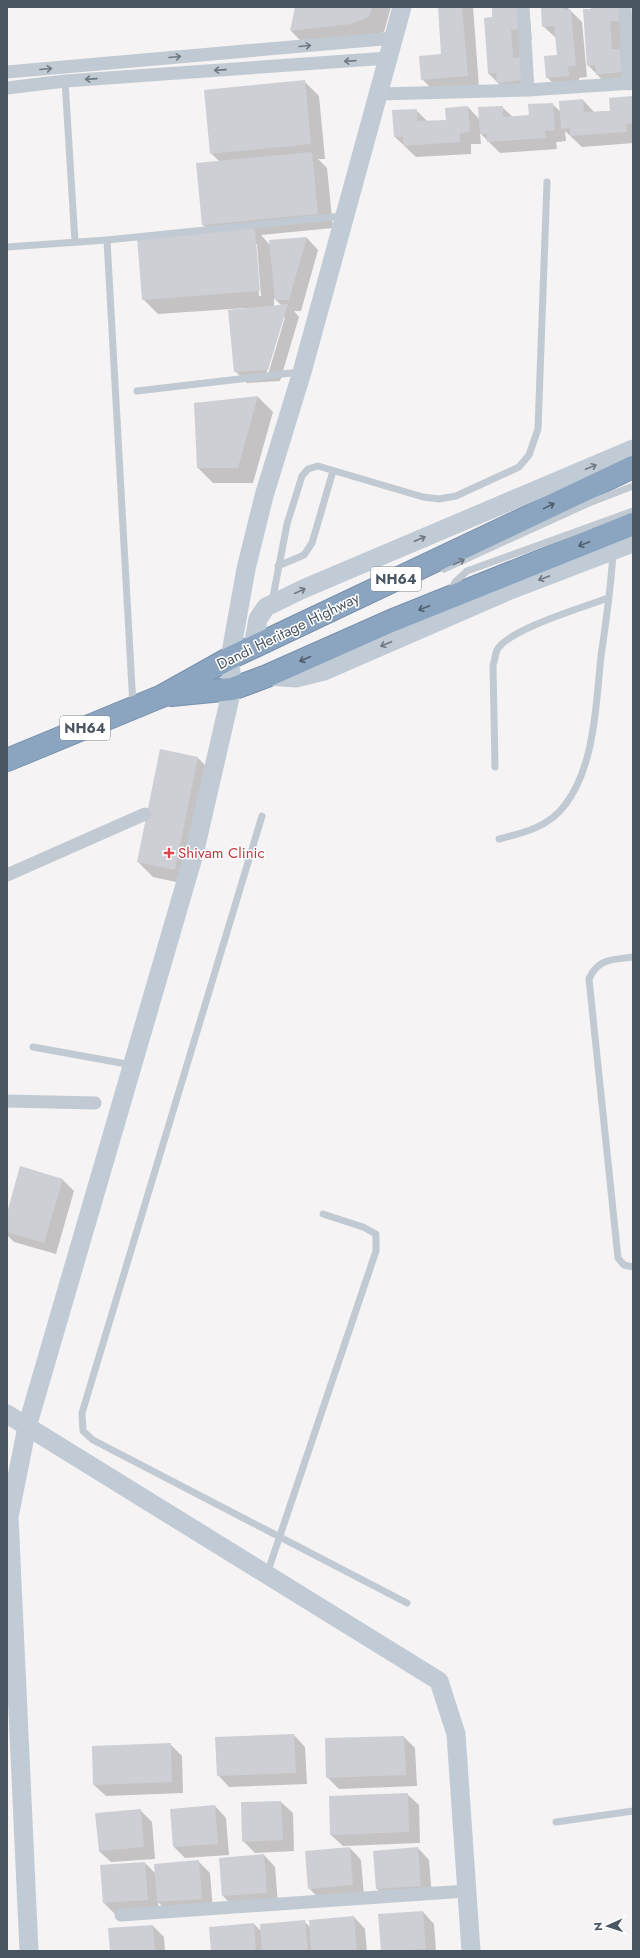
<svg xmlns="http://www.w3.org/2000/svg" width="640" height="1958" font-family="Jost,sans-serif">
<rect width="100%" height="100%" fill="#f5f3f3"/>
<g fill="#0003" fill-rule="evenodd">
<polygon points="296,7 391,7 384,32 367,39 306,46 291,31"/>
<polygon points="439,7 473,7 479,87 434,91 422,79 442,55"/>
<polygon points="500,7 519,7 530,19 532,40 522,41 534,92 509,94 489,74 493,18 502,9"/>
<polygon points="542,7 567,7 582,22 587,77 579,78 580,87 558,89 547,77 558,56 556,38 543,26"/>
<polygon points="592,7 625,7 633,83 608,86 588,65"/>
<path d="M304,81L319,96L325,159H318L327,168L333,228L261,235L270,245V241L307,238L318,250L301,311H294L299,317L280,381L247,383L235,371L246,308L158,314L143,299L211,232L203,225L220,162L211,153ZM255,244H257L261,296H259ZM274,298L282,306L274,307ZM283,317H285L268,375L266,374Z"/>
<polygon points="632,97 633,143 582,147 565,131 566,141 556,142 557,149 500,153 480,133 481,144 471,144 471,154 416,157 395,137 416,110 428,122 447,121 468,107 479,119 502,107 513,117 530,116 552,104 561,112 583,100 594,112 611,111"/>
<polygon points="258,397 273,412 253,483 213,483 198,468 195,404"/>
<polygon points="161,751 198,758 213,773 190,885 153,877 138,862"/>
<polygon points="62,1179 74,1191 56,1254 14,1242 7,1235 7,1216"/>
<polygon points="294,1735 305,1747 307,1784 229,1787 218,1775"/>
<polygon points="404,1737 415,1748 417,1786 339,1789 327,1777"/>
<polygon points="170,1744 182,1756 183,1793 106,1796 94,1785"/>
<polygon points="407,1794 419,1805 420,1843 343,1846 331,1835"/>
<polygon points="281,1802 293,1813 294,1851 255,1853 243,1841 242,1803"/>
<polygon points="215,1806 226,1818 229,1855 185,1858 174,1847"/>
<polygon points="140,1810 152,1822 155,1859 111,1862 99,1851"/>
<polygon points="350,1848 361,1860 364,1896 320,1900 309,1888"/>
<polygon points="418,1848 429,1860 432,1897 388,1900 377,1889"/>
<polygon points="264,1855 275,1867 278,1904 234,1907 223,1896"/>
<polygon points="198,1861 210,1873 213,1910 169,1913 158,1902 159,1911 116,1915 104,1903 101,1866 145,1863 155,1873"/>
<polygon points="423,1912 434,1924 436,1951 382,1951 379,1915"/>
<polygon points="354,1917 365,1929 367,1951 212,1951 254,1924 262,1932 305,1922 310,1927"/>
<polygon points="153,1926 164,1937 165,1951 111,1951"/>
</g>
<g fill="#cdcfd5">
<polygon points="295,7 372,7 369,17 351,24 290,31"/>
<polygon points="438,7 462,7 468,76 421,80 419,56 441,54"/>
<polygon points="519,7 521,29 511,30 513,58 521,57 523,80 497,83 496,73 488,74 484,18 492,17 492,8"/>
<polygon points="541,7 564,7 564,10 571,10 576,66 568,66 569,76 546,78 544,56 557,55 554,26 542,27"/>
<polygon points="591,7 619,7 620,21 610,21 612,49 620,49 622,72 596,75 595,65 587,66 583,9 591,9"/>
<polygon points="305,80 311,144 210,154 204,90"/>
<polygon points="632,96 633,123 626,124 627,132 570,136 570,128 561,129 559,101 583,99 584,112 610,111 609,98"/>
<polygon points="553,103 555,130 545,131 546,138 487,142 487,134 480,134 478,107 503,106 503,117 529,115 528,104"/>
<polygon points="468,106 470,132 460,133 460,142 404,146 403,137 394,137 392,110 417,109 417,121 446,120 445,108"/>
<polygon points="312,152 318,214 202,225 196,163"/>
<polygon points="255,228 260,291 142,300 137,237"/>
<polygon points="307,237 289,300 275,300 269,240"/>
<polygon points="288,304 268,370 234,372 228,310"/>
<polygon points="258,396 238,468 197,468 194,403"/>
<polygon points="160,749 198,757 175,870 137,862"/>
<polygon points="20,1166 63,1179 44,1243 7,1232 7,1213"/>
<polygon points="294,1734 296,1773 217,1776 215,1737"/>
<polygon points="404,1736 406,1775 326,1778 325,1738"/>
<polygon points="171,1743 172,1782 93,1785 92,1746"/>
<polygon points="408,1793 409,1832 330,1835 329,1796"/>
<polygon points="281,1801 283,1840 242,1842 241,1802"/>
<polygon points="215,1805 218,1844 173,1847 170,1809"/>
<polygon points="141,1809 144,1847 99,1851 95,1813"/>
<polygon points="350,1847 353,1885 308,1889 305,1851"/>
<polygon points="418,1847 421,1886 376,1889 373,1851"/>
<polygon points="264,1854 267,1893 222,1896 219,1858"/>
<polygon points="199,1860 202,1899 157,1902 154,1864"/>
<polygon points="145,1862 148,1900 103,1903 100,1865"/>
<polygon points="423,1911 426,1949 381,1951 378,1914"/>
<polygon points="354,1916 357,1951 311,1951 309,1920"/>
<polygon points="305,1920 308,1951 262,1951 260,1924"/>
<polygon points="254,1923 256,1951 211,1951 209,1927"/>
<polygon points="153,1925 155,1951 110,1951 108,1928"/>
</g>
<g fill="none" stroke-linecap="round" stroke-linejoin="round">
<g stroke="#7690ad" stroke-width="24">
<g id="highway">
<polyline points="171,695 232,689 267,676 391,621 633,524"/>
<polyline points="7,760 162,696 230,658 633,467"/>
</g>
</g>
<g stroke="#c1cad2" stroke-width="7">
<polyline points="65,81 75,242"/>
<polyline points="107,240 133,706"/>
<polyline points="7,247 107,240 343,216"/>
<polyline points="137,391 300,372"/>
<polyline points="278,566 304,555 312,543 333,471"/>
<polyline points="444,569 589,503 633,486"/>
<polyline points="450,592 455,582 467,571 633,511"/>
<polyline points="272,602 287,524 302,476 308,469 318,466 423,497 439,499 456,496 519,467 529,455 538,429 547,182"/>
<path d="M495,767L493,665C495,661 495,654 497,650C509,629 584,607 608,598"/>
<polyline points="262,816 82,1413 83,1431 93,1440 407,1603"/>
<path d="M499,839C523,833 549,827 565,805C595,766 596,703 601,656C606,622 611,587 613,553"/>
<path d="M633,957C612,960 598,958 589,979L618,1258L624,1265L633,1267"/>
<polyline points="33,1047 132,1065"/>
<polyline points="267,1574 376,1251 376,1234 363,1227 323,1214"/>
<polyline points="556,1822 633,1811"/>
</g>
<g stroke="#c1cad2" stroke-width="13">
<polyline points="523,7 528,90"/>
<polyline points="625,7 629,84"/>
<polyline points="7,72 394,38"/>
<polyline points="7,88 65,81 389,58"/>
<polyline points="379,94 528,90 633,83"/>
<polyline points="7,875 145,814"/>
<polyline points="7,1101 95,1103"/>
<polyline points="121,1915 466,1891"/>
</g>
<g stroke="#c1cbd6" stroke-width="19">
<polyline points="253,647 258,619 266,607 303,589 633,449"/>
<polyline points="267,676 296,678 324,671 508,591 633,543"/>
<polyline points="7,1414 439,1681 456,1734 471,1951"/>
<polyline points="29,1951 9,1517 27,1427 194,854 232,689 230,658 246,569 264,496 302,372 402,7"/>
</g>
<use href="#highway" stroke="#8ba5c1" stroke-width="22"/>
</g>
<defs><path id="oneway-shaft" d="M-6 0H5M1.5-3L5.5 0L1.5 3" fill="none" stroke-width="1.6" stroke-linecap="round" stroke-linejoin="round"/></defs>
<g stroke="#6e7983">
<use href="#oneway-shaft" transform="translate(305 46) rotate(-5)"/>
<use href="#oneway-shaft" transform="translate(175 57) rotate(-5)"/>
<use href="#oneway-shaft" transform="translate(350 61) rotate(176)"/>
<use href="#oneway-shaft" transform="translate(46 69) rotate(-5)"/>
<use href="#oneway-shaft" transform="translate(220 70) rotate(176)"/>
<use href="#oneway-shaft" transform="translate(91 79) rotate(176)"/>
<use href="#oneway-shaft" transform="translate(459 562) rotate(-24)"/>
</g>
<g stroke="#6e7984">
<use href="#oneway-shaft" transform="translate(591 467) rotate(-22)"/>
<use href="#oneway-shaft" transform="translate(420 539) rotate(-23)"/>
<use href="#oneway-shaft" transform="translate(544 578) rotate(160)"/>
<use href="#oneway-shaft" transform="translate(300 591) rotate(-25)"/>
<use href="#oneway-shaft" transform="translate(386 644) rotate(157)"/>
</g>
<g stroke="#505e6b">
<use href="#oneway-shaft" transform="translate(549 506) rotate(-26)"/>
<use href="#oneway-shaft" transform="translate(584 544) rotate(158)"/>
<use href="#oneway-shaft" transform="translate(424 608) rotate(158)"/>
<use href="#oneway-shaft" transform="translate(305 659) rotate(156)"/>
</g>
<path fill="#e0444e" stroke="#fff" stroke-width="1.5" d="M167 847h4v4h4v4h-4v4h-4v-4h-4v-4h4z"/>
<g text-anchor="middle" stroke-width="3" stroke-linejoin="round" paint-order="stroke">
<g fill="#fff" stroke="#808990" stroke-width="1">
<rect x="371" y="567" width="50" height="24" rx="3"/>
<rect x="60" y="716" width="50" height="24" rx="3"/>
</g>
<g font-size="14" font-weight="bold" fill="#4a5661">
<text x="396" y="584">NH64</text>
<text x="85" y="733">NH64</text>
</g>
<g font-size="15" fill="#4a5661" stroke="#fff">
<text transform="translate(288 631) rotate(-26)" y="5">Dandi Heritage Highway</text>
</g>
<g font-size="15" fill="#be3a42" stroke="#fff" text-anchor="start">
<text x="178" y="858">Shivam Clinic</text>
</g>
</g>
<rect width="640" height="1958" fill="none" stroke="#4a5661" stroke-width="16"/>
<g transform="translate(608 1926) rotate(267)" stroke="#ffffff" stroke-width="3" paint-order="stroke">
<path d="M0-3L7 15L0 10L-7 15Z" fill="#4a5661"/>
<text y="-6" font-size="11" font-weight="bold" text-anchor="middle" fill="#4a5661">N</text>
</g>
</svg>
